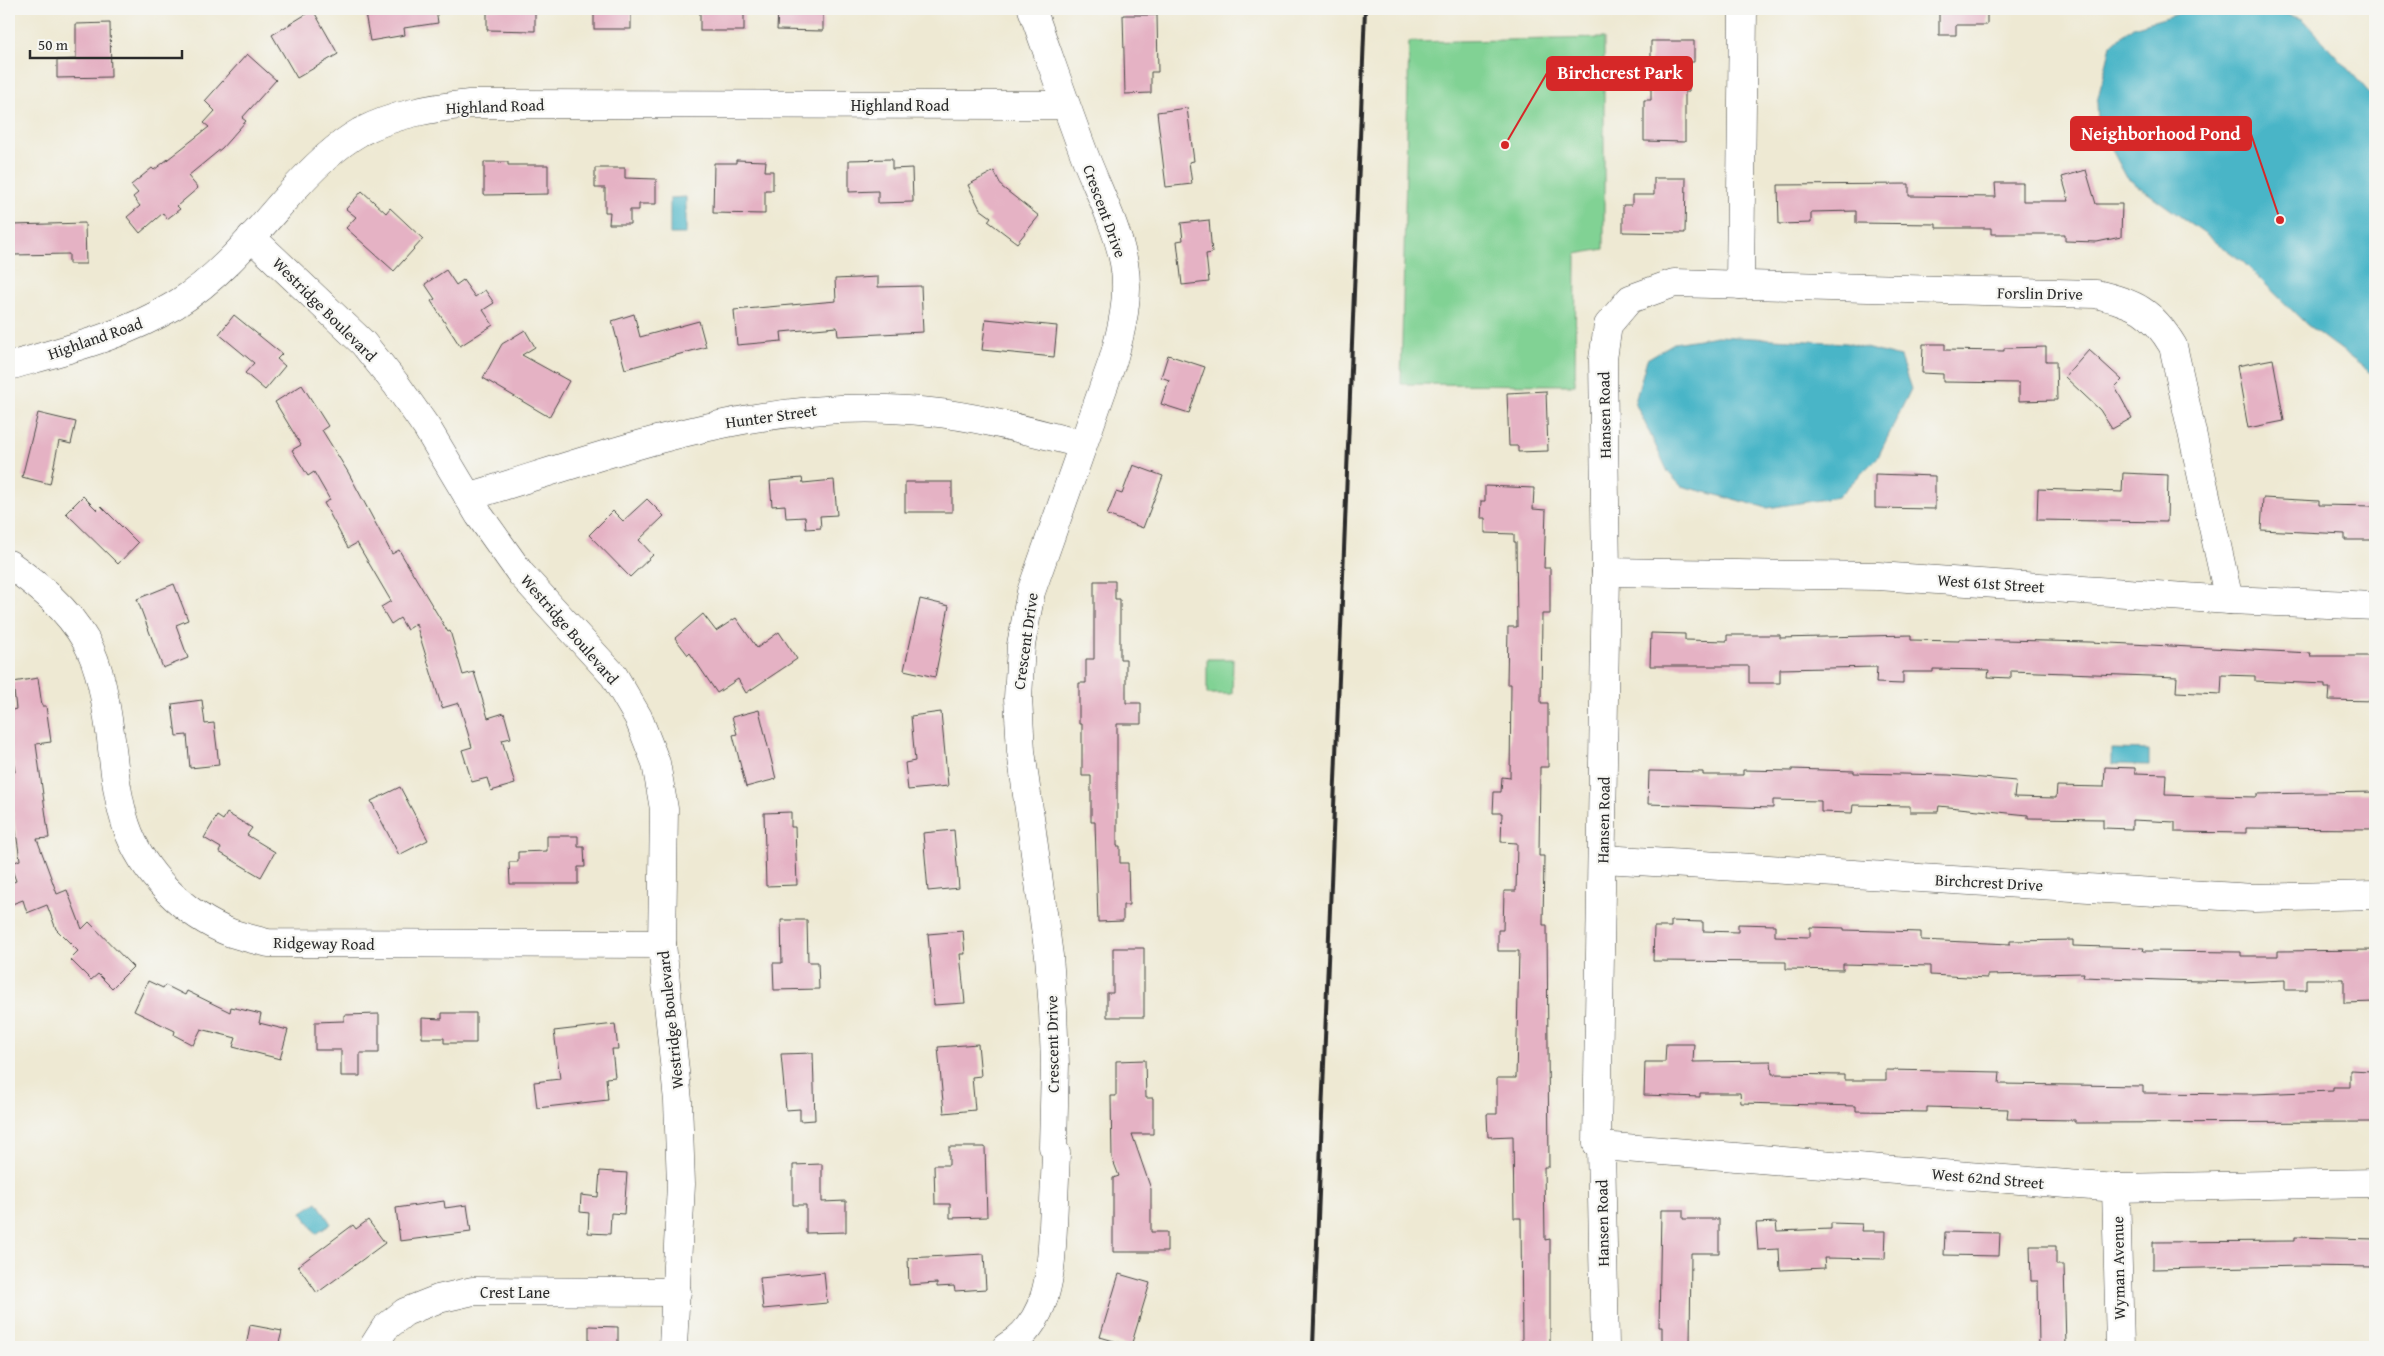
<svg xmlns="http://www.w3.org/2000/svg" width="2384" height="1356" font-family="'Gentium Book Plus',serif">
<rect width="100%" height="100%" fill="#f6f6f2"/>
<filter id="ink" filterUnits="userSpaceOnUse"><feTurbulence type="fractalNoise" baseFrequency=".02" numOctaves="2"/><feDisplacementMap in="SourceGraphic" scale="10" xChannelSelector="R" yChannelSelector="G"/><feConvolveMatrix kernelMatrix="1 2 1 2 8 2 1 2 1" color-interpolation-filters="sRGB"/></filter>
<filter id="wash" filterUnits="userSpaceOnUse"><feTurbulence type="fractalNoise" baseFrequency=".0096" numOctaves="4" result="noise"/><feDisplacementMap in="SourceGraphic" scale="20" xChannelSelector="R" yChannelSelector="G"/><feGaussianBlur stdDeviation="1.12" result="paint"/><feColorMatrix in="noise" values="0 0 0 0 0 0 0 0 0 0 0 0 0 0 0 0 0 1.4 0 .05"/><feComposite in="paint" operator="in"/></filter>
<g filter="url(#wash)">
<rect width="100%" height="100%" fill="#eee9d3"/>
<g fill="#81d294" stroke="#567e60">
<polygon points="1604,38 1604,249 1576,254 1575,385 1401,384 1409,42"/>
<polygon points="1207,659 1233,659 1232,694 1207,694"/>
</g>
<g fill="#4ab5c7" stroke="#3a7079">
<polygon points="2211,9 2266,9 2303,19 2375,99 2375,376 2306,324 2242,261 2127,178 2098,124 2097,102 2111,45 2133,27 2192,10"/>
<polygon points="686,197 686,234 670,234 670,198"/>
<polygon points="1717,336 1846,343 1900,357 1911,389 1878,457 1838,497 1768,508 1681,486 1668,472 1635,402 1647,359 1674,343"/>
<polygon points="2112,749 2149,750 2149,765 2112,764"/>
<polygon points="317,1202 331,1224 316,1234 302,1212"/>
</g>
<g id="blocks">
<g fill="#e5b2c4">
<polygon points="396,9 436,9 438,23 404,28 405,35 370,41 365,13"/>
<polygon points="487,9 535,9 535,31 487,30"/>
<rect x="594" y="9" width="37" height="20"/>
<rect x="700" y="9" width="44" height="22"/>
<polygon points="778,9 823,9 823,31 777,30"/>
<polygon points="1939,9 1987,9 1987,25 1956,25 1956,35 1939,35"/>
<polygon points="313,10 338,54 297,78 272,35"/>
<polygon points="1123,15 1157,15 1158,72 1151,72 1151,93 1125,94"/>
<polygon points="110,23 111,77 57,78 57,60 76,59 76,24"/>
<polygon points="1651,41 1694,41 1694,62 1689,62 1689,92 1685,92 1685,142 1644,141 1644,100 1651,100"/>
<polygon points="247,54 276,80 242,118 246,121 222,148 188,176 198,188 177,206 180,209 167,219 163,213 140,233 127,217 140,206 133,197 138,193 131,185 152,168 154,170 209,127 204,123 215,111 205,101"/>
<polygon points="1187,108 1194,161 1189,162 1192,184 1166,187 1157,112"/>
<polygon points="892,159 892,169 912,168 913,202 878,203 878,191 849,192 849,160"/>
<polygon points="736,160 766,161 765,171 773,171 773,190 765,190 765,214 713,213 714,163 736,163"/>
<polygon points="484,162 508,162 508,165 548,165 548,194 484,195"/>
<polygon points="595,168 625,168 625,178 656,179 656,204 639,204 639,210 630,210 630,224 609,224 610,212 605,212 605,188 595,188"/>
<polygon points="2086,170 2096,204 2122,204 2121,237 2097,242 2065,241 2065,234 1991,234 1991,228 1936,228 1936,224 1856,223 1856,211 1811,212 1811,223 1779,224 1778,185 1909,184 1909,196 1996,197 1995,183 2023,183 2023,201 2069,201 2062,177"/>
<polygon points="994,171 1002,187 1039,216 1017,243 988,221 991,217 980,209 968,185"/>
<polygon points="1654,178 1686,178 1685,233 1623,232 1623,205 1632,205 1632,195 1654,195"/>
<polygon points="362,191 386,213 390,208 423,239 394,271 346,228 356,217 346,209"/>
<polygon points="1209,220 1212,253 1206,254 1209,282 1182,285 1177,241 1183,240 1181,223"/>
<polygon points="85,223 86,264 69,264 69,254 13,255 12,225"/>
<polygon points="446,270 456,285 463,280 475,297 485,290 494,303 483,310 493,325 460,346 431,301 435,299 425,284"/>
<polygon points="878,277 878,287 921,286 923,332 838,336 837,327 781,332 782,341 737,345 734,310 836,301 835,279"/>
<polygon points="634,314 640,337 699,321 706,347 625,369 612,321"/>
<polygon points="234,315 282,354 277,359 285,366 265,390 245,373 254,363 219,334"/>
<polygon points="986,319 1057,326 1054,357 982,350"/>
<polygon points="525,330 535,347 522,355 569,381 549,417 483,378 502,344"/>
<polygon points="1923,344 1945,344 1945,350 2004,351 2004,348 2046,347 2046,361 2056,361 2057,400 2019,401 2019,383 1943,382 1943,374 1922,373"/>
<polygon points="2089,350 2122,380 2115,387 2132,418 2112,429 2100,410 2065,377"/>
<polygon points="1168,355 1205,367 1189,413 1161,404 1169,380 1161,377"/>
<polygon points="2273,359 2284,421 2248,428 2237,366"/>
<polygon points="302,385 328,426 322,430 348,472 392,554 399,550 448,632 450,631 463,675 474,672 488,718 504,713 511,738 502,740 515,784 491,791 487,778 472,782 462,750 472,747 459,703 442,708 416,624 407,630 400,618 391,624 381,607 391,601 357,543 348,548 324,503 330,500 314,472 308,476 292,450 301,445 275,402"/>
<polygon points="1546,391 1548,451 1518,452 1518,446 1509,446 1507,393"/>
<polygon points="38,413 76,422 71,444 59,441 50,484 22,477"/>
<polygon points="1133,465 1163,476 1143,528 1107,515 1116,492 1122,494"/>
<polygon points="2123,473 2168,475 2167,522 2037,520 2038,489 2122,492"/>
<polygon points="1875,474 1935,476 1935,509 1875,508"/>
<polygon points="802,478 803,483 834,480 837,515 820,516 821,528 806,529 805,517 786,518 785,505 772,506 770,481"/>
<rect x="905" y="482" width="47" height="30"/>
<polygon points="1485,486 1534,488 1533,509 1546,510 1544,568 1550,568 1550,614 1542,614 1541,703 1548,703 1548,767 1540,767 1539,856 1544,856 1543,925 1547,925 1549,1167 1544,1167 1545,1240 1550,1239 1550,1347 1522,1347 1521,1218 1514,1218 1513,1136 1488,1137 1487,1114 1497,1114 1497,1078 1516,1078 1519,951 1498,951 1498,930 1503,930 1504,891 1516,891 1517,843 1501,842 1502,813 1493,813 1494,792 1501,792 1502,777 1510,778 1511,684 1507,684 1508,627 1517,627 1516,542 1514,542 1514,534 1485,533 1485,518 1480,518 1481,501 1485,501"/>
<polygon points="83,496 97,510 101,506 138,543 118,564 66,513"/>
<polygon points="2263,498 2319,501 2319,505 2375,506 2375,540 2345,540 2345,534 2261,530"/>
<polygon points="647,499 664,516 639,540 653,555 630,577 589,535 613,511 623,521"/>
<polygon points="1094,581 1115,581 1115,599 1120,599 1120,659 1126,659 1126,703 1141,703 1141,724 1117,724 1117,846 1120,846 1120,863 1128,863 1129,905 1123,905 1123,921 1098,922 1095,822 1091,822 1091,776 1082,776 1082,724 1079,724 1079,683 1086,683 1086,659 1094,659"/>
<polygon points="174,584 188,620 176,625 188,658 163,668 137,599"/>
<polygon points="920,599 949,606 935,677 904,670"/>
<polygon points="703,614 716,631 736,618 757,648 779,632 797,659 746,693 738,679 717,693 690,653 688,655 675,638"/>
<polygon points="1651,633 1685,634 1685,640 1727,641 1727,635 1780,635 1780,638 1911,635 1911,640 1959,641 1959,639 2090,642 2311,653 2310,656 2375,656 2375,701 2329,700 2330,688 2325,688 2325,684 2255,681 2255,676 2222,675 2221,694 2176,692 2177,677 2011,671 2011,678 1988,677 1989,670 1933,669 1933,672 1903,672 1903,684 1876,683 1877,667 1780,669 1780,683 1749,683 1749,666 1650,666"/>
<polygon points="38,678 42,706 46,706 51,742 36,744 49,838 37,839 57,894 67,890 82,929 89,922 133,967 112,988 98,974 91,980 70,959 78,951 56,929 47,905 27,913 23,900 12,904 9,895 9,884 16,881 10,864 20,860 9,783 9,772 15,772 9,732 9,711 16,709 13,682"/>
<polygon points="202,700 205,724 214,723 219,765 190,768 187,735 176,736 172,704"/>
<polygon points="759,710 776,779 746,787 733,735 737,734 732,717"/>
<polygon points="941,712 948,786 908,790 905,763 915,761 911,716"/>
<polygon points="2105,767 2135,768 2135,773 2166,774 2165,795 2257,797 2257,794 2375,792 2375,829 2246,828 2246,833 2175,832 2175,822 2132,820 2132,829 2103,828 2103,819 2028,818 2028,815 1939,806 1938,812 1910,812 1910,806 1853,805 1852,813 1821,812 1821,801 1773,800 1773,808 1648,804 1649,771 1703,772 1703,775 1743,775 1743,770 1792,771 1792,769 1854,771 1854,773 1949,775 2016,781 2014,797 2056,798 2057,786 2104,787"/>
<polygon points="400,787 428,840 399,855 371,801"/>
<polygon points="791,812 791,827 795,827 797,885 766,886 764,813"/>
<polygon points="227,813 252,828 247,835 275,852 261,877 219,852 221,848 204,838 217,816 223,820"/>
<polygon points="954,830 959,888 928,891 923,833"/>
<polygon points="547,836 578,836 578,847 584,847 585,867 578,867 578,884 510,884 509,862 518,862 518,852 547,851"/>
<polygon points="781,920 807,920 808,962 818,962 819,989 774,990 773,963 782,963"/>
<polygon points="1671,921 1703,922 1703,931 1738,932 1738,924 1775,925 1775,936 1810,937 1810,927 1844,928 1844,930 1921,932 1921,940 2010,944 2010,941 2073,940 2073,946 2144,948 2143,951 2241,952 2241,956 2278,956 2278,951 2375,950 2375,1002 2344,1003 2344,979 2306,979 2306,990 2285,990 2285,980 2241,982 2162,980 2083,977 2084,973 1987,975 1987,978 1930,975 1930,966 1843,964 1843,970 1786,969 1786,962 1653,961 1654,927 1671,927"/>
<polygon points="963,931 965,954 960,954 965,1003 934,1005 928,934"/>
<polygon points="1113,948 1144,948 1144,1017 1107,1017 1107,993 1113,993"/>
<polygon points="148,981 163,988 165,985 185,995 187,991 230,1012 231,1007 261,1014 259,1023 288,1030 280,1059 233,1047 236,1038 201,1029 193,1045 174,1035 175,1031 134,1011"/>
<polygon points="442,1013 476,1013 476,1043 444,1043 444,1038 422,1038 422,1018 442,1019"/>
<polygon points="379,1014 379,1053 360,1053 360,1076 341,1076 341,1050 315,1050 315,1022 344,1021 344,1015"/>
<polygon points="615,1024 618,1049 612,1049 615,1077 606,1078 608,1100 537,1108 534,1082 560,1079 554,1031"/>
<polygon points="978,1044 981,1076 972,1077 975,1110 944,1113 938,1047"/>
<polygon points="1666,1044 1694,1044 1693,1062 1771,1061 1772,1074 1844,1075 1844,1080 1886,1080 1886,1070 2000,1072 1999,1084 2143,1086 2143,1093 2253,1094 2333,1091 2333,1087 2350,1087 2350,1070 2371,1071 2371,1086 2375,1086 2375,1122 2075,1123 2075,1120 2007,1119 2008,1109 1927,1107 1927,1112 1856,1111 1856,1106 1741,1103 1740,1093 1700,1093 1700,1097 1644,1095 1645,1062 1665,1062"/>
<polygon points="813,1053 815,1120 800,1121 800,1109 786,1110 781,1054"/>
<polygon points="1145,1060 1146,1098 1153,1098 1153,1134 1132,1134 1151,1189 1151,1232 1167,1232 1167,1252 1113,1252 1113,1178 1119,1176 1112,1158 1111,1096 1116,1096 1116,1061"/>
<polygon points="949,1147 985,1147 987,1217 950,1218 950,1204 935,1204 934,1165 949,1165"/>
<polygon points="822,1164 822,1202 846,1201 846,1232 806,1233 806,1205 793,1205 793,1165"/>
<polygon points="600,1171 627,1173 624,1214 611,1213 610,1234 588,1233 589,1213 580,1212 581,1195 598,1197"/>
<polygon points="444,1201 445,1208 467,1205 471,1232 400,1241 396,1208"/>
<polygon points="1661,1210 1683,1210 1683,1219 1719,1219 1719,1253 1691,1253 1690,1347 1662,1347 1662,1327 1659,1327"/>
<polygon points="368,1220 385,1243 317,1293 298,1266 353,1225 356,1229"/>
<polygon points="1776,1222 1777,1231 1831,1229 1831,1223 1862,1224 1861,1231 1886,1231 1885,1259 1824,1258 1825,1268 1780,1270 1779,1249 1758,1250 1756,1223"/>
<polygon points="1945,1232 2000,1233 1999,1256 1944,1255"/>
<polygon points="2295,1237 2375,1239 2375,1267 2302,1266 2153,1269 2153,1242 2295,1241"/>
<polygon points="2030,1246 2056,1246 2056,1265 2064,1265 2066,1347 2039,1347 2038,1281 2031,1281"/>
<polygon points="984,1254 986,1289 955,1291 954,1286 937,1287 937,1283 909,1285 908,1258"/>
<polygon points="824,1272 827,1303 763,1309 760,1278"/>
<polygon points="1119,1274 1150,1283 1131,1346 1100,1337"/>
<polygon points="250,1325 282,1331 278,1347 246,1347"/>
<polygon points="589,1326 618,1327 618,1347 589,1347"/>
</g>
</g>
</g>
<g filter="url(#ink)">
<use href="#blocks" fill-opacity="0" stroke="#484844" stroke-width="1"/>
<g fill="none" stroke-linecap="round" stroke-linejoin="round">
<g stroke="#484844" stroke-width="29">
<g id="minor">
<polyline points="251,237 363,343 396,384 427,428 479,515 521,574 614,676 638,717 656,763 664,809 662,944 678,1101 681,1184 673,1347"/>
<polyline points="1740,285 1743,9"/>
<path d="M9,366C66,350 124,336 175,305C219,278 253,236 287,197C308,173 332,148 360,132C395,114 431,108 469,104L1065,105"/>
<path d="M468,497C620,451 768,393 930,412C981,417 1032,432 1082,444"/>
<path d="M9,564C39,586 67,608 86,641C102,670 106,706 111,739C114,768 117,797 126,825C142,873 185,915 231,933C243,937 256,940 268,943L662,944"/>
<polyline points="1606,572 1878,576 2229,600 2375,606"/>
<polyline points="1603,859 2254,898 2375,895"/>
<polyline points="1601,1146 2116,1188 2375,1183"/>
<polyline points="2116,1188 2120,1347"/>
<polyline points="373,1347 385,1328 405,1312 438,1299 473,1291 677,1292"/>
<path d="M1006,1347C1049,1322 1051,1272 1053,1227C1054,1203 1055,1178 1056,1153L1053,1147L1055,1064L1053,1010L1049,956L1021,751L1018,698L1021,645L1031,592L1113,360C1122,329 1130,295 1124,263C1117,227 1099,192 1086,159C1067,109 1050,59 1032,9"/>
<path d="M1605,1347L1601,1146L1597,1144L1606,572L1603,359L1608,325L1630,299L1674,283L2096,294C2135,303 2152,311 2173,346L2229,600"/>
</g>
</g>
<use href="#minor" stroke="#fff" stroke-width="28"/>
<polyline stroke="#2b2b2b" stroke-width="4" points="1313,1347 1365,9"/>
</g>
</g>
<g text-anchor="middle" stroke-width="4.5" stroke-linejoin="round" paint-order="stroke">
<g font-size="16" fill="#2b2b2b" stroke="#f6f6f2">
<text x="900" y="111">Highland Road</text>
<text transform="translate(495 106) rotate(-2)" y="6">Highland Road</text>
<text transform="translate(1105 211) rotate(70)" y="6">Crescent Drive</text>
<text transform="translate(2040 293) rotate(1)" y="6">Forslin Drive</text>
<text transform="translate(325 309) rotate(45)" y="6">Westridge Boulevard</text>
<text transform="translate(95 338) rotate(-19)" y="6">Highland Road</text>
<text transform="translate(1604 415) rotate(-91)" y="6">Hansen Road</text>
<text transform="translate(771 416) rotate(-8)" y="6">Hunter Street</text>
<text transform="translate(1991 583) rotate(4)" y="6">West 61st Street</text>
<text transform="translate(570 629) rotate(49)" y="6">Westridge Boulevard</text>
<text transform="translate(1025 641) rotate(-82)" y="6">Crescent Drive</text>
<text transform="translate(1603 820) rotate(-89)" y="6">Hansen Road</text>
<text transform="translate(1989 882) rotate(3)" y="6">Birchcrest Drive</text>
<text transform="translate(324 943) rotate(1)" y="6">Ridgeway Road</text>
<text transform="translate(670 1020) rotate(-96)" y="6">Westridge Boulevard</text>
<text transform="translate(1052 1044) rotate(-91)" y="6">Crescent Drive</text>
<text transform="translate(1988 1178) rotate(5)" y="6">West 62nd Street</text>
<text transform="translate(1602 1223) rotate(-91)" y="6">Hansen Road</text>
<text transform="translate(2118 1268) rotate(-91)" y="6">Wyman Avenue</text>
<text x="515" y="1298">Crest Lane</text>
</g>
</g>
<path fill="none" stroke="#d62828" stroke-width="2" d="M1505 145L1547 73M2280 220L2251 134"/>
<g fill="#d62828" stroke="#f6f6f2" stroke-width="2">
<circle cx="1505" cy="145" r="5"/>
<circle cx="2280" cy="220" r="5"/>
</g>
<g fill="#d62828" stroke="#d62828" stroke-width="2">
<rect x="1547" y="57" width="145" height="33" rx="5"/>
<rect x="2071" y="117" width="180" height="33" rx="5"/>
</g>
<g font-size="18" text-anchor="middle" font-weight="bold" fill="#fff">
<text x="1620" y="79">Birchcrest Park</text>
<text x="2161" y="140">Neighborhood Pond</text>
</g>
<rect width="2384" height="1356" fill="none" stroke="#f6f6f2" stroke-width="30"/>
<path d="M30 50v8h152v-8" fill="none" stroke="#2b2b2b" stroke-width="2.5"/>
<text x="38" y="50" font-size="15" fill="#2b2b2b" stroke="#f6f6f2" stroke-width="4" paint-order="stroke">50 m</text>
</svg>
